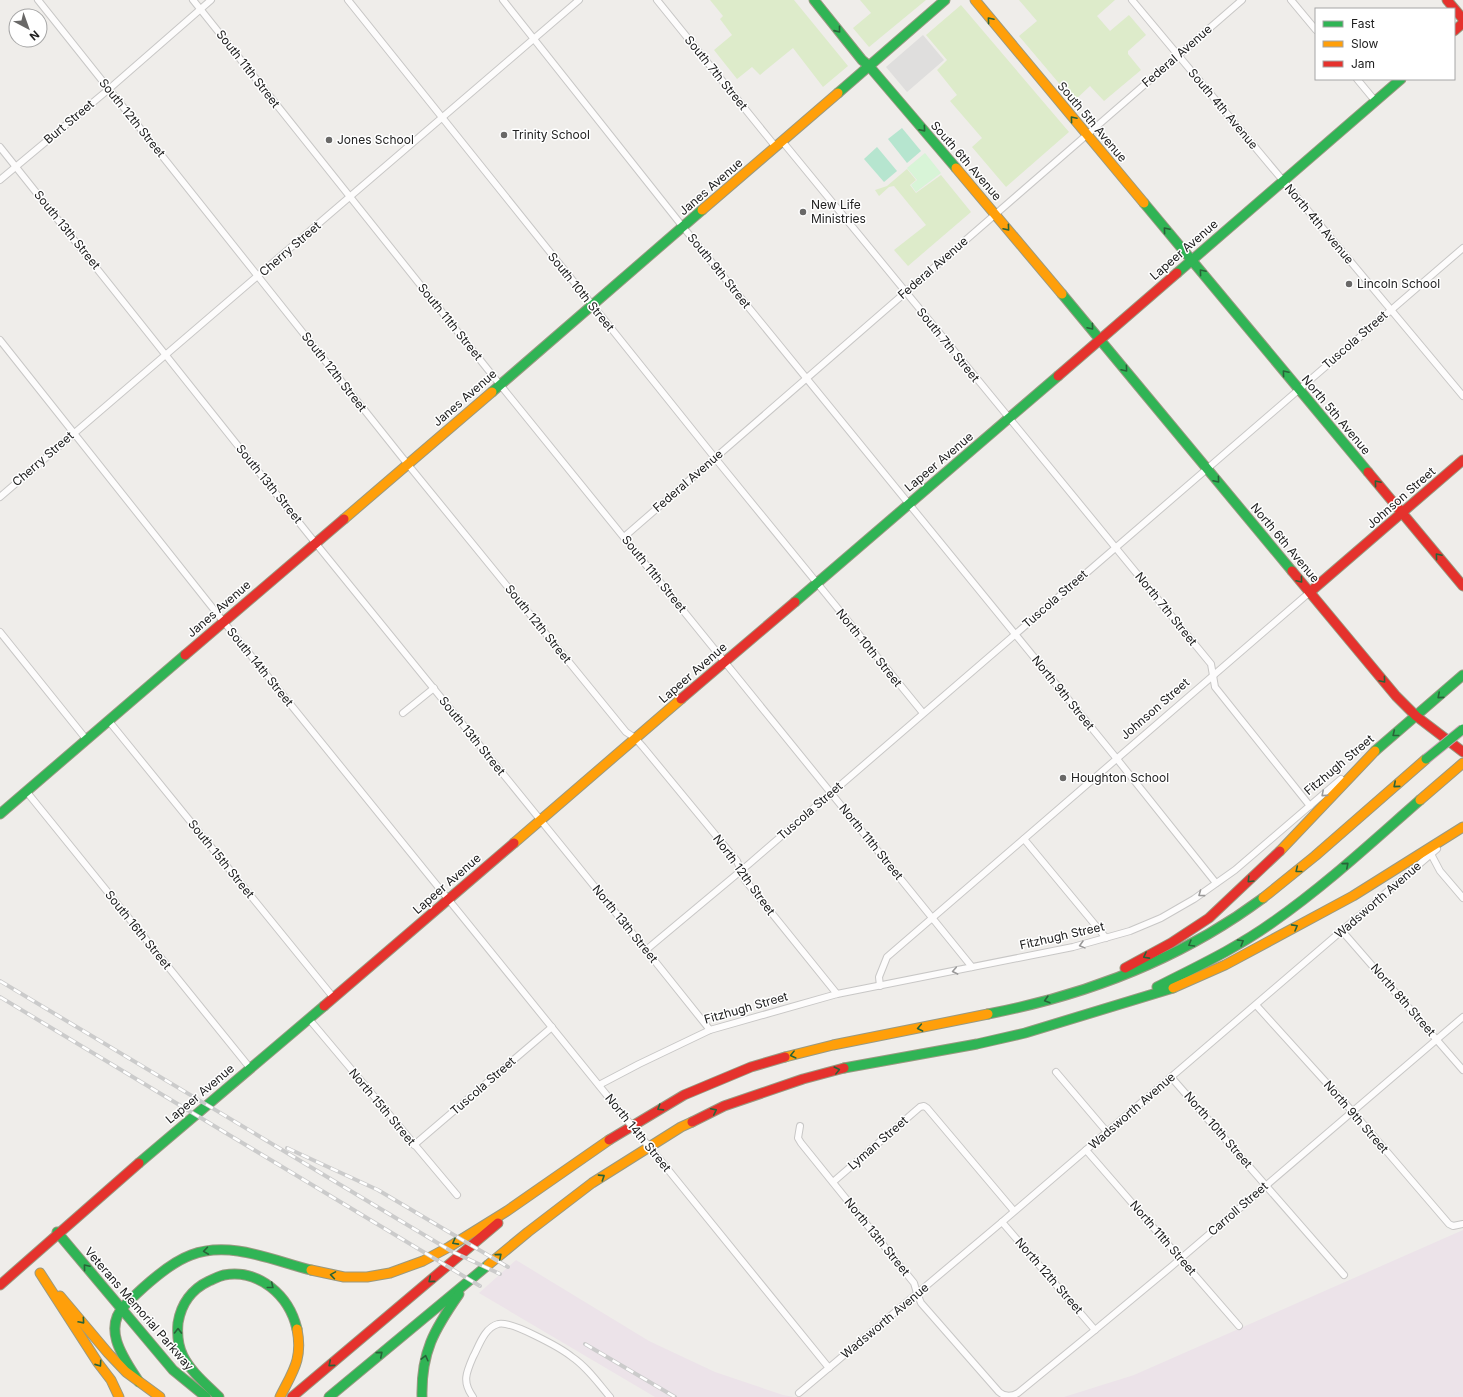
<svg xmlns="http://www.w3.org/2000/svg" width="1463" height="1397" font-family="Inter,sans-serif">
<rect width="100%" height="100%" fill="#efedea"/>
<g fill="#ece3e9">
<polygon points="1463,1230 1463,1397 1064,1397 1134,1375"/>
<polygon points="516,1260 649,1341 715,1372 783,1395 794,1397 655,1397 479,1293"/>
</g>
<g fill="#ddebca">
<polygon points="710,0 794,0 848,66 823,87 793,48 760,75 752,67 737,79 714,50 732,35 720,19 723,16"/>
<polygon points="860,0 926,0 869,47 853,28 871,13"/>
<polygon points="1019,0 1115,0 1097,16 1110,31 1129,15 1146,35 1128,51 1128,54 1141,70 1104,101 1090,86 1074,101 1019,36 1037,21"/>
<polygon points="961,5 1069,132 1006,187 972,147 982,138 950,101 957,95 937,70 947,60 926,35"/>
<polygon points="907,169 916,180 910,185 916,193 941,175 971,212 908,266 894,250 926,225 894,186 889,187 879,196 875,190 887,186"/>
</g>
<polygon fill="#d8f4d7" points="925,153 941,173 916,192 911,185 917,180 907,168"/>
<g fill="#b6e5cf">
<polygon points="902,128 921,151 907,163 888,139"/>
<polygon points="877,147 897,171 884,182 864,159"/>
</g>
<polygon fill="#dfdedd" points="923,35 944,60 907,92 886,67"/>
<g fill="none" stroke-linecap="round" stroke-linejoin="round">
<g stroke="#c8c7c6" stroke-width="8">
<g id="street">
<polyline points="38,0 401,456 626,732 635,738 643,747 737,861 745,880 837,994"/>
<polyline points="193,0 493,376 972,967"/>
<polyline points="348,0 715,458 923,713"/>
<polyline points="503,0 683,227 1117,759 1216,883"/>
<polyline points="657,0 775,146"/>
<polyline points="1132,0 1463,396"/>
<polyline points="1291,0 1316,30"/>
<polyline points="1357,79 1376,102"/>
<polyline points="782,141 1211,664 1215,687 1310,806"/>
<polyline points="0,147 309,535 646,950 710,1030"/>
<polyline points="0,180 109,89 211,0"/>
<polyline points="0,340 223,621 618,1109"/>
<polyline points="0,497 579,0"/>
<polyline points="624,537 1242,0"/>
<polyline points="0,632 86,739"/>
<polyline points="403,713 434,688"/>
<polyline points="108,720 333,997"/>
<polyline points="26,791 250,1068"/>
<polyline points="1024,839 1106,938"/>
<polyline points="1431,854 1440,871 1463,898"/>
<polyline points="1342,931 1463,1070"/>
<polyline points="646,950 749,864 1463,248"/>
<polyline points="880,986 879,977 887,957 1310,592"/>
<polyline points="1256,1005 1352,1111 1449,1224 1453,1226 1463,1224"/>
<polyline points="309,1019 457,1195"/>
<polyline points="1056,1072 1107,1132"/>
<polyline points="1171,1077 1344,1275"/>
<polyline points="599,1085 639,1064 710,1030 837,994 1073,947 1130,931 1161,918 1194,899 1235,870 1341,779"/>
<path d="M800,1126L798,1138L801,1143L914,1283L917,1293L921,1303L999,1392C1005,1397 1011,1397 1018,1393L1095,1330L1172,1266L1463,1017"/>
<polyline points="414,1145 552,1027"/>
<polyline points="1086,1150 1239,1326"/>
<polyline points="661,1161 829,1368"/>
<polyline points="833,1182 920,1107 924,1106 927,1108 1014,1211"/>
<polyline points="1002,1222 1095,1330"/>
<polyline points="799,1393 1002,1222 1437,849"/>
<path d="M473,1397C462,1382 466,1373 473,1357C479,1346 484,1328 498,1324C510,1320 561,1348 572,1357C587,1367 598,1383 610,1397"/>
</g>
</g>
<g stroke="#999981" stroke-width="11">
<g id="fast">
<polyline points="814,0 862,60 869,66 956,168"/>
<polyline points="838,93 945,0"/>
<polyline points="1144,203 1368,472"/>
<polyline points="1177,273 1401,79"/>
<polyline points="1062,294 1292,571"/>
<polyline points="492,392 702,210"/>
<polyline points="795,602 1058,376"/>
<polyline points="1375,751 1463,675"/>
<polyline points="0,814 185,655"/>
<path d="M1157,987C1196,967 1237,948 1273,922C1326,885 1372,842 1420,800"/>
<path d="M988,1014C1087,995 1181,959 1263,898"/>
<polyline points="844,1068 977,1044 1025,1033 1173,988"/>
<polyline points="139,1163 324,1006"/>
<polyline points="57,1232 173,1370 206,1397"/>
<path d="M139,1382C125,1360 101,1329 125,1305C142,1288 169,1263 191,1255C230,1240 274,1261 311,1270"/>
<path d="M219,1397C206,1384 191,1372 183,1356C178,1346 177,1334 178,1323C181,1304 192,1289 209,1281C214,1279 219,1276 224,1275C259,1269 289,1295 297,1329"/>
<polyline points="329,1397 488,1265"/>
<path d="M422,1397C421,1352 434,1330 459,1294"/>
</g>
</g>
<g stroke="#999981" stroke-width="11">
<g id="slow">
<polyline points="975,0 1144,203"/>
<polyline points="956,168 1062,294"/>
<polyline points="702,210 838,93"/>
<polyline points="344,519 492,392"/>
<polyline points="1420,800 1463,763"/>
<polyline points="514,843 681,699"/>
<polyline points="1280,851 1375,751"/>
<polyline points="1263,898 1315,856 1426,759"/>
<polyline points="1173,988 1225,965 1353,896 1463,827"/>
<polyline points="785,1057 833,1045 988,1014"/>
<polyline points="488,1265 528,1232 592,1183 681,1127 692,1122"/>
<polyline points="311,1270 344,1277 367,1277 390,1273 423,1261 449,1247 507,1211 609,1140"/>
<polyline points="40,1273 98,1363 111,1380 119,1397"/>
<polyline points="60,1296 108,1353 126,1372 160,1397"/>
<path d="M280,1397C293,1371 303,1359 297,1329"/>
</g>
</g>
<g stroke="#999981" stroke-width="11">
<g id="jam">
<polyline points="1447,0 1463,19"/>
<polyline points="1454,31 1463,23"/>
<polyline points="1058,376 1177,273"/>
<polyline points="1368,472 1463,586"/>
<polyline points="1292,571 1396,696 1416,716 1463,752"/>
<polyline points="1310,592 1463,460"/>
<polyline points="185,655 344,519"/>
<polyline points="681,699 795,602"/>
<polyline points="1125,968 1171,943 1209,918 1280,851"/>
<polyline points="324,1006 514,843"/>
<polyline points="692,1122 724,1106 803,1079 844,1068"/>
<polyline points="609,1140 684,1095 751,1067 785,1057"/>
<polyline points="0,1285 139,1163"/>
<polyline points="292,1397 498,1223"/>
</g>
</g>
<use href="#street" stroke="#fdfcfc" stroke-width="6"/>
<use href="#fast" stroke="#30b455" stroke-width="9"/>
<use href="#slow" stroke="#ff9f0a" stroke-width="9"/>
<use href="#jam" stroke="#e5322d" stroke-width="9"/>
<g stroke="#cbcbcb" stroke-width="4">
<g id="rail">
<polyline points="0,981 451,1251 500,1274"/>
<polyline points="0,997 480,1286"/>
<polyline points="287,1148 378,1190 508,1267"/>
<polyline points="585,1344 675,1397"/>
</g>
</g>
<use href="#rail" stroke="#fff" stroke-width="2.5" stroke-dasharray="8" stroke-linecap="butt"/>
<g stroke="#c8c7c6" stroke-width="8" stroke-linecap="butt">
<polyline id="street-bridge" points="618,1109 661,1161"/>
</g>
<g stroke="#c4a1ad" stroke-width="11" stroke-linecap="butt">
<polyline id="fast-bridge" points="1426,759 1463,729"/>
</g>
<use href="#street-bridge" stroke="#fdfcfc" stroke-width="6"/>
<use href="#fast-bridge" stroke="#30b455" stroke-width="9"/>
</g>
<defs><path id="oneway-chevron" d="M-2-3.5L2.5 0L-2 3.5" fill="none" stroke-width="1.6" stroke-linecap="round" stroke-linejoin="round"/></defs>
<g stroke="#286338">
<use href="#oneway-chevron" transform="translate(990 20) rotate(-130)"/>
<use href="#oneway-chevron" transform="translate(838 30) rotate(51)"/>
<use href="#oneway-chevron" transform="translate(1073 119) rotate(-130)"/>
<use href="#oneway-chevron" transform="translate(923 129) rotate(49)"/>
<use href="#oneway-chevron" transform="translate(1007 228) rotate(50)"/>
<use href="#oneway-chevron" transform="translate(1166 230) rotate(-130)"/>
<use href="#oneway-chevron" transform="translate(1202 272) rotate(-130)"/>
<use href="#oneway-chevron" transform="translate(1091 327) rotate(50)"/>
<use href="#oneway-chevron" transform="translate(1125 369) rotate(50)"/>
<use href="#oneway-chevron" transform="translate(1285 373) rotate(-130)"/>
<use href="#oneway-chevron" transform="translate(1217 480) rotate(50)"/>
<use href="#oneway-chevron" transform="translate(1377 483) rotate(-130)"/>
<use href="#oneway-chevron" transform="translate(1438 556) rotate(-130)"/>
<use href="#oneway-chevron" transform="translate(1300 580) rotate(50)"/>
<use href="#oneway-chevron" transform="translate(1383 680) rotate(50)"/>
<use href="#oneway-chevron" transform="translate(1440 696) rotate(139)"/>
<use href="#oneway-chevron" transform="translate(1395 734) rotate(141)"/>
<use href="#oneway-chevron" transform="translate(1396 785) rotate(139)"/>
<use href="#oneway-chevron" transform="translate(1346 865) rotate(-41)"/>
<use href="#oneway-chevron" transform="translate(1298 870) rotate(141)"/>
<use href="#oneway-chevron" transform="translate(1250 880) rotate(135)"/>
<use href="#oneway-chevron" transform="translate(1295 927) rotate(-29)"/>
<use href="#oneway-chevron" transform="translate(1241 942) rotate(-31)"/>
<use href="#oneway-chevron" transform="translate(1191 944) rotate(150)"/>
<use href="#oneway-chevron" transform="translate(1146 956) rotate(152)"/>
<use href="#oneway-chevron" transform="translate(1047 1000) rotate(164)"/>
<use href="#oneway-chevron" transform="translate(920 1028) rotate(169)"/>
<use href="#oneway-chevron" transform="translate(793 1055) rotate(166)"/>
<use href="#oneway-chevron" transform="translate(837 1070) rotate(-14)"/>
<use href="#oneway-chevron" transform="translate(660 1108) rotate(148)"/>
<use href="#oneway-chevron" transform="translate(714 1111) rotate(-26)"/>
<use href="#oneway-chevron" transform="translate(602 1177) rotate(-33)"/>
<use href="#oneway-chevron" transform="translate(455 1242) rotate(151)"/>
<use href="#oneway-chevron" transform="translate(206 1251) rotate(172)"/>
<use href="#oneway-chevron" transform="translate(499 1256) rotate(-40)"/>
<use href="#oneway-chevron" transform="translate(86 1267) rotate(-130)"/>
<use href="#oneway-chevron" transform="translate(333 1275) rotate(-171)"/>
<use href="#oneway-chevron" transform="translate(431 1280) rotate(140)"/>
<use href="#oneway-chevron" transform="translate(271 1286) rotate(39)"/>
<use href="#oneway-chevron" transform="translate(82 1321) rotate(49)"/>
<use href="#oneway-chevron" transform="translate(178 1331) rotate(-89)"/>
<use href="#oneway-chevron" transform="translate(380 1354) rotate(-40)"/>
<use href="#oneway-chevron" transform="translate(425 1358) rotate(-76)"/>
<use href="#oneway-chevron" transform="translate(99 1364) rotate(55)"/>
<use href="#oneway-chevron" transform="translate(331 1364) rotate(140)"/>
</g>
<g stroke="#9a9999">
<use href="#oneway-chevron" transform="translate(1324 794) rotate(139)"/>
<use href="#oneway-chevron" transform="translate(1201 894) rotate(144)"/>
<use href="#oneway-chevron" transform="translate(1082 945) rotate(165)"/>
<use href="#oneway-chevron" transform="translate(955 971) rotate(169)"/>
</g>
<g fill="#696867" stroke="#fff" stroke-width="1.5">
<circle cx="504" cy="135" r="4"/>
<circle cx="329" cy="140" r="4"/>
<circle cx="803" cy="212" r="4"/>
<circle cx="1349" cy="284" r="4"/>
<circle cx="1063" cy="778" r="4"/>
</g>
<g text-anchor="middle" stroke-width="3" stroke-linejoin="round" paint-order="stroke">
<g font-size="12" fill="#212121" stroke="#fff">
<text transform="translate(1177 56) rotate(-41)" y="4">Federal Avenue</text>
<text transform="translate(248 69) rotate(52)" y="4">South 11th Street</text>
<text transform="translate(716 73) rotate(51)" y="4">South 7th Street</text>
<text transform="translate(1223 109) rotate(50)" y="4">South 4th Avenue</text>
<text transform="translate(132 118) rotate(51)" y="4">South 12th Street</text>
<text transform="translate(69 122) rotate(-40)" y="4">Burt Street</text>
<text transform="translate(1092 122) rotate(50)" y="4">South 5th Avenue</text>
<text transform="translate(966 161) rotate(49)" y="4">South 6th Avenue</text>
<text transform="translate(711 187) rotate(-41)" y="4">Janes Avenue</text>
<text transform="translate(1319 224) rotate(50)" y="4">North 4th Avenue</text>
<text transform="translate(67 230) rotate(51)" y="4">South 13th Street</text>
<text transform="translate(290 249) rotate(-41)" y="4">Cherry Street</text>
<text transform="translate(1184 250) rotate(-41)" y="4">Lapeer Avenue</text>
<text transform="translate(933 268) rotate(-41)" y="4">Federal Avenue</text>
<text transform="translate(719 271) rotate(51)" y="4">South 9th Street</text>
<text transform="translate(581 292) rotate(51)" y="4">South 10th Street</text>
<text transform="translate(450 322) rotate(51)" y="4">South 11th Street</text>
<text transform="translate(1355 340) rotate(-41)" y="4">Tuscola Street</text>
<text transform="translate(948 345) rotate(51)" y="4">South 7th Street</text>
<text transform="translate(334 372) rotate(52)" y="4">South 12th Street</text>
<text transform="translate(465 398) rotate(-41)" y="4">Janes Avenue</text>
<text transform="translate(1336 415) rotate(50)" y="4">North 5th Avenue</text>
<text transform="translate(43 459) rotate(-41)" y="4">Cherry Street</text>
<text transform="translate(939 462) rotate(-40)" y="4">Lapeer Avenue</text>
<text transform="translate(688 481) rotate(-41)" y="4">Federal Avenue</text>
<text transform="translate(269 484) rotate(51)" y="4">South 13th Street</text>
<text transform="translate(1401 498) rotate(-41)" y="4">Johnson Street</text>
<text transform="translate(1285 543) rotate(50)" y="4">North 6th Avenue</text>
<text transform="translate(654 574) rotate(51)" y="4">South 11th Street</text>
<text transform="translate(1055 599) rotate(-41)" y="4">Tuscola Street</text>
<text transform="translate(219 609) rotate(-41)" y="4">Janes Avenue</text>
<text transform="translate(1166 609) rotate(51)" y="4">North 7th Street</text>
<text transform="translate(538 624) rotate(51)" y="4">South 12th Street</text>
<text transform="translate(869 648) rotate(51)" y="4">North 10th Street</text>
<text transform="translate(260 667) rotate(51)" y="4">South 14th Street</text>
<text transform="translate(693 673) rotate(-41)" y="4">Lapeer Avenue</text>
<text transform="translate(1063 693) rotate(51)" y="4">North 9th Street</text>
<text transform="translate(1155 709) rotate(-41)" y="4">Johnson Street</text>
<text transform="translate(472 736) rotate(51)" y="4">South 13th Street</text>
<text transform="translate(1339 765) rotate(-40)" y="4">Fitzhugh Street</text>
<text transform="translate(810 811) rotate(-41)" y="4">Tuscola Street</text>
<text transform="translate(871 842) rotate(51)" y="4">North 11th Street</text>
<text transform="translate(221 859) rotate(51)" y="4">South 15th Street</text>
<text transform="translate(744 875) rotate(54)" y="4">North 12th Street</text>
<text transform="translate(447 884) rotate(-41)" y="4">Lapeer Avenue</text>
<text transform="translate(1378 900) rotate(-41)" y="4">Wadsworth Avenue</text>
<text transform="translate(625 924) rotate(51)" y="4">North 13th Street</text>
<text transform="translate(138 930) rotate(51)" y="4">South 16th Street</text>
<text transform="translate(1062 936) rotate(-13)" y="4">Fitzhugh Street</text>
<text transform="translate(1403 1000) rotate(49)" y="4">North 8th Street</text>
<text transform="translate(746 1008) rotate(-16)" y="4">Fitzhugh Street</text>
<text transform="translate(483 1086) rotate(-41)" y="4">Tuscola Street</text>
<text transform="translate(200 1094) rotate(-40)" y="4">Lapeer Avenue</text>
<text transform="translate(382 1107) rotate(50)" y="4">North 15th Street</text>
<text transform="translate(1132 1111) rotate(-41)" y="4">Wadsworth Avenue</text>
<text transform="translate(1356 1117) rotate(49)" y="4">North 9th Street</text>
<text transform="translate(1218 1130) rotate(49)" y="4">North 10th Street</text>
<text transform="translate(638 1133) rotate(51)" y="4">North 14th Street</text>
<text transform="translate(878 1143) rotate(-41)" y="4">Lyman Street</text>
<text transform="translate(1238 1209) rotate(-41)" y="4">Carroll Street</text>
<text transform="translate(877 1237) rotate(51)" y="4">North 13th Street</text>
<text transform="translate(1163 1238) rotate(49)" y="4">North 11th Street</text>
<text transform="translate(1049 1276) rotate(49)" y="4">North 12th Street</text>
<text transform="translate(139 1309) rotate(49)" y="4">Veterans Memorial Parkway</text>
<text transform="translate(885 1321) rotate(-40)" y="4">Wadsworth Avenue</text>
</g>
<g font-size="12" fill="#212121" stroke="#fff" text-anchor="start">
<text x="512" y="139">Trinity School</text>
<text x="337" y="144">Jones School</text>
<text x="811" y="209">New Life<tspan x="811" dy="14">Ministries</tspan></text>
<text x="1357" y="288">Lincoln School</text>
<text x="1071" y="782">Houghton School</text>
</g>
</g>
<rect x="1315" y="8" width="140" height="72" fill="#ffffff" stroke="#a6a6a6"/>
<rect x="1323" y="21" width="20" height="6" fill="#30b455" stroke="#a6a6a6"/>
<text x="1351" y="28" font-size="12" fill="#212121">Fast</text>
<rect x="1323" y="41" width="20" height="6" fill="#ff9f0a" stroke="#a6a6a6"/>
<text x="1351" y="48" font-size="12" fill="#212121">Slow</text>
<rect x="1323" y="61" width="20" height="6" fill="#e5322d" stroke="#a6a6a6"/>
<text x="1351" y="68" font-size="12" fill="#212121">Jam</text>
<g transform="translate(28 28) rotate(139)"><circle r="19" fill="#ffffff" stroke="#a6a6a6"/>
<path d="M0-3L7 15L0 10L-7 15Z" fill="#696867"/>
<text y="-6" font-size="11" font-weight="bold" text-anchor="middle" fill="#212121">N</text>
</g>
</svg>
